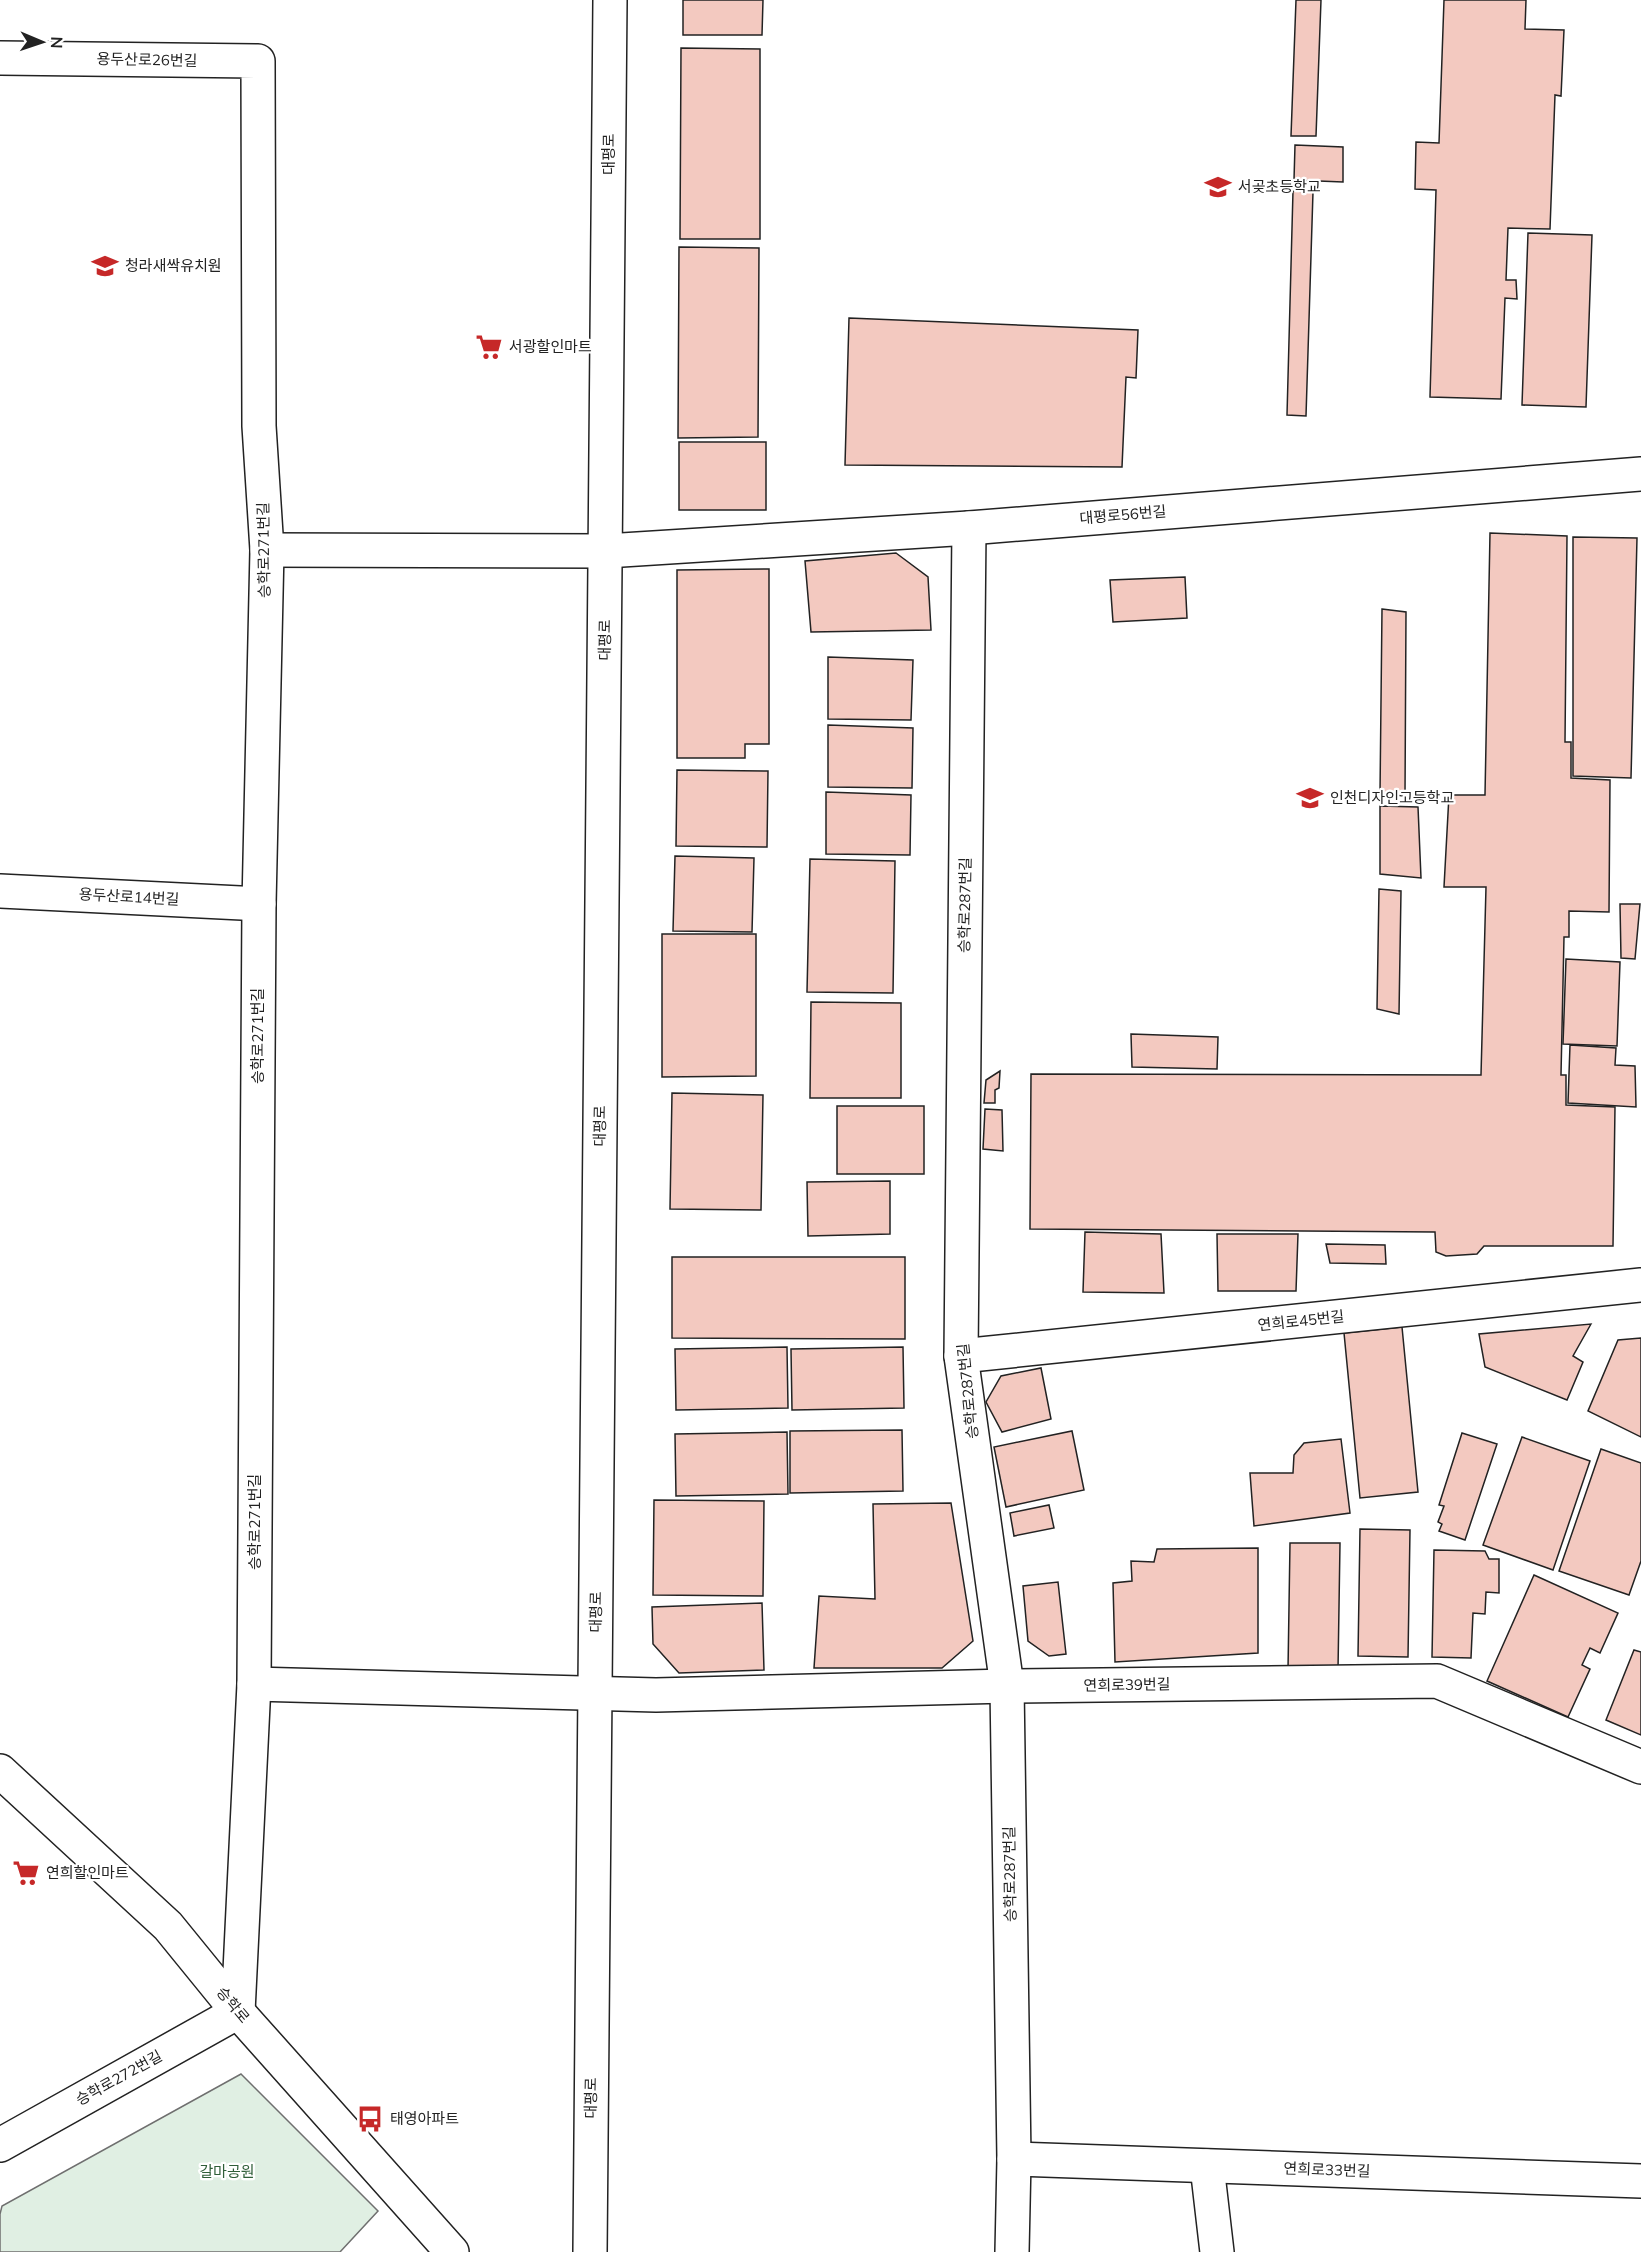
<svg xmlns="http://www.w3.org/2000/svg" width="1641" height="2252" font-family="Mulish,'Noto Sans KR',sans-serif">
<rect width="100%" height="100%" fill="#fff"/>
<polygon fill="#e0efe3" stroke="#6f6f6f" stroke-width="1.5" points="241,2074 378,2211 340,2252 0,2252 0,2214 2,2206"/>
<g fill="#f3c9c0" stroke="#222" stroke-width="1.5">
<polygon points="683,0 763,0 762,35 683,35"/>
<polygon points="1296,0 1321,0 1316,136 1291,136"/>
<polygon points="1444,0 1526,0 1525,29 1564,30 1561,96 1555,95 1550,229 1508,228 1506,280 1516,280 1517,299 1505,298 1501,399 1430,397 1436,190 1415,189 1416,142 1439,143"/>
<polygon points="681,48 760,49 760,239 680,239"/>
<polygon points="1295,145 1343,147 1343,182 1294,180"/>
<polygon points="1293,191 1313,192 1306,416 1287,415"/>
<polygon points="1528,233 1592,235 1586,407 1522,405"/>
<polygon points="679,247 759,248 758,437 678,438"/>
<polygon points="849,318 1138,330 1136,378 1126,377 1122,467 845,465"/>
<rect x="679" y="442" width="87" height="68"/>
<polygon points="1490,533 1567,536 1565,742 1571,742 1571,778 1610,780 1609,912 1569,911 1569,937 1564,937 1561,1075 1566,1075 1566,1105 1615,1107 1613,1246 1484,1246 1477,1254 1446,1256 1436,1252 1435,1232 1030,1229 1031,1074 1481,1075 1486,887 1444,887 1449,795 1485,795"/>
<polygon points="1573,537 1637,538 1631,778 1573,776"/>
<polygon points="896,553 928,577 931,630 811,632 805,561"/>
<polygon points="769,569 769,744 745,744 745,758 677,758 677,570"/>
<polygon points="1185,577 1187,618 1113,622 1110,580"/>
<polygon points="1382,609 1406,612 1405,796 1380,794"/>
<polygon points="828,657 913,660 911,720 828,719"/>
<polygon points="828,725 913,728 912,788 828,787"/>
<polygon points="677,770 768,771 767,847 676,846"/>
<polygon points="826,792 911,795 910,855 826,854"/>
<polygon points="1380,806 1418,807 1421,878 1380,874"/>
<polygon points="675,856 754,858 752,932 673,931"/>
<polygon points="810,859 895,861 893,993 807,992"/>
<polygon points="1379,889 1401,891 1399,1014 1377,1009"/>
<polygon points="1620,904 1640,904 1635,959 1621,958"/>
<polygon points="662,934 756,934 756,1076 662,1077"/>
<polygon points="1566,959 1620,962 1617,1046 1563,1044"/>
<polygon points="811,1002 901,1003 901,1098 810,1098"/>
<polygon points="1131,1034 1218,1037 1217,1069 1132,1067"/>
<polygon points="1570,1045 1616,1048 1615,1065 1635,1066 1636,1107 1568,1103"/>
<polygon points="1000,1071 999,1088 995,1090 995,1103 984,1103 986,1080"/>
<polygon points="672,1093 763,1095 761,1210 670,1209"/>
<rect x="837" y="1106" width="87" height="68"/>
<polygon points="985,1109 1002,1110 1003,1151 983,1149"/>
<polygon points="890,1181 890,1234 808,1236 807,1182"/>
<polygon points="1085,1232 1161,1234 1164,1293 1083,1292"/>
<polygon points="1217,1234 1298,1234 1296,1291 1218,1291"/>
<polygon points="1326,1244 1385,1245 1386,1264 1330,1263"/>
<polygon points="672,1257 905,1257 905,1339 672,1338"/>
<polygon points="1591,1324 1573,1356 1583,1362 1567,1400 1485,1367 1479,1334"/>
<polygon points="1402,1327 1418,1492 1360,1498 1344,1333"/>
<polygon points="1641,1338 1641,1437 1588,1411 1618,1340"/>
<polygon points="787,1347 788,1408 676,1410 675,1349"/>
<polygon points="903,1347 904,1408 792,1410 791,1349"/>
<polygon points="1041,1368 1051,1419 1002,1432 986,1402 1001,1376"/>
<polygon points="902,1430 903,1491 790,1493 790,1431"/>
<polygon points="1072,1431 1084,1490 1006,1507 994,1447"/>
<polygon points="787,1432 788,1494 676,1496 675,1434"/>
<polygon points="1462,1433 1497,1444 1465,1540 1439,1531 1442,1524 1438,1522 1444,1506 1439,1505"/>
<polygon points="1522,1437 1590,1461 1553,1570 1483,1545"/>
<polygon points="1341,1439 1350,1513 1254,1526 1250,1473 1293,1473 1294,1455 1304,1443"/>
<polygon points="1601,1449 1641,1463 1641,1561 1629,1595 1559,1571"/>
<polygon points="654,1500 764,1501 763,1596 653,1595"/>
<polygon points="951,1503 973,1641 942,1668 814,1668 819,1596 875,1599 873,1504"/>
<polygon points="1049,1505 1054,1528 1014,1536 1010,1513"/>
<polygon points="1360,1529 1410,1530 1408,1657 1358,1656"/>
<polygon points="1290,1543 1340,1543 1338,1670 1288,1670"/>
<polygon points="1258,1548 1258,1653 1115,1662 1113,1583 1132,1581 1131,1561 1154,1562 1157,1549"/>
<polygon points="1434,1550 1485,1551 1489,1559 1499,1559 1499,1593 1486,1592 1485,1614 1473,1613 1471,1658 1432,1657"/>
<polygon points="1534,1575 1618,1613 1600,1653 1590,1648 1582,1665 1590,1669 1568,1717 1487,1681"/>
<polygon points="1058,1582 1066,1654 1049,1656 1028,1641 1023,1586"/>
<polygon points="762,1603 764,1670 679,1673 653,1644 652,1607"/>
<polygon points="1634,1650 1641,1652 1641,1735 1606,1720"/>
</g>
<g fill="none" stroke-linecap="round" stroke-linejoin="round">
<g stroke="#222" stroke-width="36">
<g id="minor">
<polyline points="0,58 258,61 259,426 267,550 259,904 254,1684 238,2012 0,2145"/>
<polyline points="969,528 961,1356 1007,1686 1014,2159 1012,2252"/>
<polyline points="267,550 606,551 969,528 1641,474"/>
<polyline points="0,891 259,904"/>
<polyline points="961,1356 1641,1285"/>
<polyline points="254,1684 656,1695 1007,1686 1437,1681 1641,1767"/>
<polyline points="0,1771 168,1926 238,2012 452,2252"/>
<polyline points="1014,2159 1641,2181"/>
<polyline points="1207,2166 1217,2252"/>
</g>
</g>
<g stroke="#222" stroke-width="36">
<polyline id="tertiary" points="590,2252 610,0"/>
</g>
<use href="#minor" stroke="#fff" stroke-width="33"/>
<use href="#tertiary" stroke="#fff" stroke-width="33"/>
</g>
<defs>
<g id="school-bare" transform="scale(2.07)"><path d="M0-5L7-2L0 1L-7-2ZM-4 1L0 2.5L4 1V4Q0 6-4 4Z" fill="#c62828" stroke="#fff" stroke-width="2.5" paint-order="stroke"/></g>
<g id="supermarket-bare" transform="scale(2.07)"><path d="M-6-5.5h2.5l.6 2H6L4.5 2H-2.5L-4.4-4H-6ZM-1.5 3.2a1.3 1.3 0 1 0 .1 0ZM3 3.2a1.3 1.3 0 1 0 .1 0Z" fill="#c62828" stroke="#fff" stroke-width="2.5" paint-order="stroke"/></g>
<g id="bus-bare" transform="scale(2.07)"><path d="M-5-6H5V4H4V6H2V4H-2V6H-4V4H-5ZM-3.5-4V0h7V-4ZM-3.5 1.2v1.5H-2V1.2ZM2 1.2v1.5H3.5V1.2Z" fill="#c62828" stroke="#fff" stroke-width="2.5" paint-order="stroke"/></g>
</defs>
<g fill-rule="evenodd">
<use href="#school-bare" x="1218" y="187"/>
<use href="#school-bare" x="105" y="266"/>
<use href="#supermarket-bare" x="489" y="347"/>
<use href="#school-bare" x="1310" y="798"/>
<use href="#supermarket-bare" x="26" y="1873"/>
<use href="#bus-bare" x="370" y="2119"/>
</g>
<g text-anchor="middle" stroke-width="4.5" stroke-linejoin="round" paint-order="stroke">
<g font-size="15" fill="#222" stroke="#fff">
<text transform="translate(147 60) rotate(1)" y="5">용두산로26번길</text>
<text transform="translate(609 154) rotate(-90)" y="5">대평로</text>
<text transform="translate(1123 515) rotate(-5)" y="5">대평로56번길</text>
<text transform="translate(264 550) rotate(-91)" y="5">승학로271번길</text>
<text transform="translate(605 640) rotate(-89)" y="5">대평로</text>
<text transform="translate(129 897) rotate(3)" y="5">용두산로14번길</text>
<text transform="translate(965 905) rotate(-89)" y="5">승학로287번길</text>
<text transform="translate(258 1036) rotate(-90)" y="5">승학로271번길</text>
<text transform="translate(600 1126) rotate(-89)" y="5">대평로</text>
<text transform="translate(1301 1321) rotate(-6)" y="5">연희로45번길</text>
<text transform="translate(968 1391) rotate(-96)" y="5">승학로287번길</text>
<text transform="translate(255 1522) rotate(-90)" y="5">승학로271번길</text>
<text transform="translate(596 1612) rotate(-89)" y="5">대평로</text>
<text transform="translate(1127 1685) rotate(-1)" y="5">연희로39번길</text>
<text transform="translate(1010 1874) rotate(-91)" y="5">승학로287번길</text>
<text transform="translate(233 2005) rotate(50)" y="5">승학로</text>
<text transform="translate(119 2078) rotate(-29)" y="5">승학로272번길</text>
<text transform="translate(591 2098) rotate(-89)" y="5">대평로</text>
<text transform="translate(1327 2170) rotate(2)" y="5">연희로33번길</text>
</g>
<g font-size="15" fill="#222" stroke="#fff" text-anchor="start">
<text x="1238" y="192">서곶초등학교</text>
<text x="125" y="271">청라새싹유치원</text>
<text x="509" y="352">서광할인마트</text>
<text x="1330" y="803">인천디자인고등학교</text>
<text x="46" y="1878">연희할인마트</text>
<text x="390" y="2124">태영아파트</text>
</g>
<g font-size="15" fill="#2f5e38" stroke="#fff">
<text x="227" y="2177">갈마공원</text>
</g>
</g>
<g transform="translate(42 42) rotate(92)" stroke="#ffffff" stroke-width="4.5" paint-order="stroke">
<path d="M0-4.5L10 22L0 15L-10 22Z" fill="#222222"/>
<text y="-9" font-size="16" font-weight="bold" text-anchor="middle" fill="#222222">N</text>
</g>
</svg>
